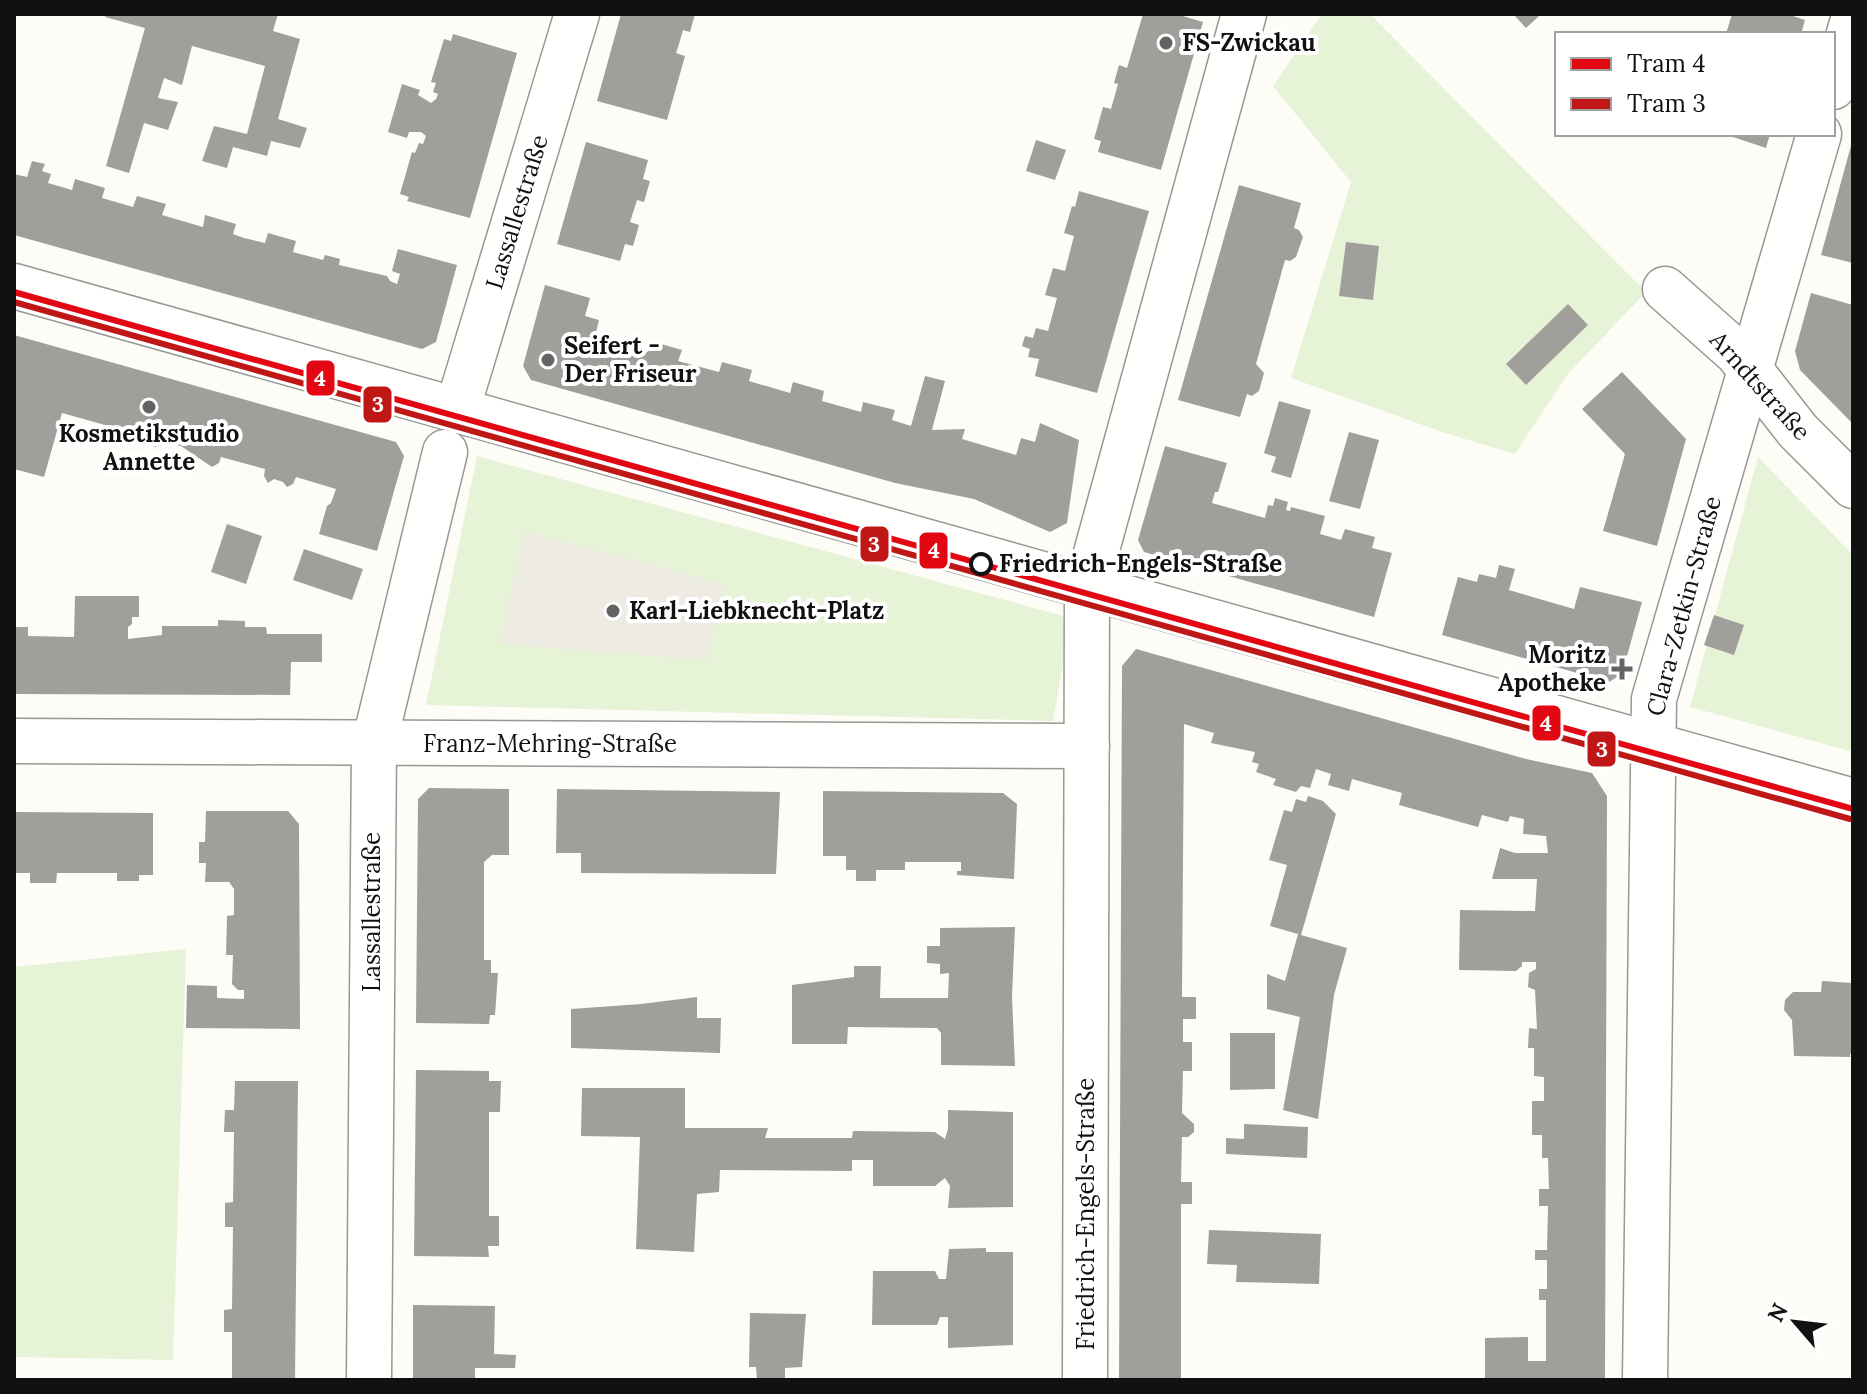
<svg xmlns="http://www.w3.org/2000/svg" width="1867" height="1394" font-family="Lora,serif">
<rect width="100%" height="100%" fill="#fdfcf7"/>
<g fill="#e7f3d7">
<polygon points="1322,14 1370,14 1646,292 1567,375 1515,454 1445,433 1291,378 1351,182 1273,86"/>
<polygon points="477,456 1071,618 1053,721 426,705"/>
<polygon points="1758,457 1853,555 1853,752 1690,707"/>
<polygon points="186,949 173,1360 14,1357 14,967"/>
</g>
<polygon fill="#edebe2" points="524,531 725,585 706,660 500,644"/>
<g fill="#a19f9c">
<polygon points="106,14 278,14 273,31 300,39 278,119 307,128 300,148 271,141 267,156 233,147 227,168 202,161 214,126 247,134 265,66 192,46 182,85 164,78 158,98 178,102 168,130 144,123 129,173 106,166 145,28 105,17"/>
<polygon points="621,14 695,14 690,32 683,30 679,44 676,53 685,56 667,120 597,101"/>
<polygon points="1143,14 1176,14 1203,22 1161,170 1098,152 1101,141 1094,139 1103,107 1111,109 1118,84 1114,83 1119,65 1127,68"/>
<polygon points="1513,14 1538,14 1539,16 1526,28"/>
<polygon points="1732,14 1787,14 1805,20 1801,34 1726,34"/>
<polygon points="453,34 517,53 470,218 407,201 409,197 400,194 412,152 415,153 419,143 423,144 426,136 421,132 409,132 407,138 388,132 402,84 420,90 418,95 431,103 436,99 438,94 433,92 436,83 431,82 444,39 451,41"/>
<polygon points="1724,134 1770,134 1766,148"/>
<polygon points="1036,140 1066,150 1055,180 1026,171"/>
<polygon points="586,142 648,160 643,179 650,181 644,202 637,200 630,222 639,225 633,246 625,244 620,261 557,244"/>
<polygon points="1852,142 1853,142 1853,263 1821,255"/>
<polygon points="32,161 45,164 42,171 51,174 48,183 72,190 75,179 105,188 102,198 133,207 137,196 166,204 162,215 203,227 205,215 236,224 233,234 244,238 265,243 268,233 296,241 293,252 323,260 325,255 340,259 339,265 387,276 390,281 397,284 400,274 392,271 398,249 457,265 436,342 422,349 14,235 14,174 27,177"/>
<polygon points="1239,185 1301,203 1294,228 1299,230 1303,237 1296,257 1290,261 1285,260 1256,364 1264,373 1259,391 1252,396 1247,394 1240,417 1178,400"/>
<polygon points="1079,191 1149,211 1097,393 1035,376 1039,359 1028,357 1030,349 1022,346 1025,336 1033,338 1036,328 1048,331 1057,298 1045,295 1053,268 1065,271 1074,236 1064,233 1072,206 1075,207"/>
<polygon points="1346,242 1379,246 1373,300 1339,296"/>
<polygon points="545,285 590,298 585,316 599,320 595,337 648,352 651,341 682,350 678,361 719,372 722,362 752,370 749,381 790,393 793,382 824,391 822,401 861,412 863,402 895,410 892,420 911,426 925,376 945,381 932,430 965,429 962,439 1016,455 1021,438 1035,442 1040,423 1079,440 1067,523 1050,532 974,499 895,483 531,380 523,366"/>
<polygon points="1811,293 1853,305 1853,424 1800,370 1795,351"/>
<polygon points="1568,304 1588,325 1526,385 1506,364"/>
<polygon points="14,335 396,442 404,456 377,551 319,534 327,506 331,503 336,489 296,477 293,484 287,487 283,482 274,479 268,483 264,476 265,469 221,457 219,463 212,467 181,446 159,440 156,447 146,444 148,437 62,413 44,477 14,469"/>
<polygon points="1622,372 1686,439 1657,546 1603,531 1625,454 1582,409"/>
<polygon points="1279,401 1311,410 1291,478 1271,472 1276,457 1264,453"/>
<polygon points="1349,432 1379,440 1360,509 1329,501"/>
<polygon points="1165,446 1227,463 1218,492 1215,492 1212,503 1265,518 1268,505 1273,506 1275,498 1288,502 1286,510 1290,511 1291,507 1325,516 1320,534 1341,540 1345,529 1375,537 1372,548 1392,553 1374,617 1144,552 1138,540"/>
<polygon points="227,524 262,536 246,584 211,572"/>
<polygon points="304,549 363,569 352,600 293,580"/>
<polygon points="1499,565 1515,569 1509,590 1574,609 1580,587 1642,602 1622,674 1609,682 1442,635 1458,577 1477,582 1479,574 1496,578"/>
<polygon points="75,596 139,596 139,617 132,617 132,624 128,627 128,639 162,635 162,626 218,626 218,620 245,621 245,627 266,627 267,634 322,634 322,662 291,662 290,695 14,694 14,627 28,627 28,636 74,637"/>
<polygon points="1714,615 1744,625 1734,655 1704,645"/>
<polygon points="1136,649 1526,759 1592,773 1607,796 1605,1380 1485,1380 1485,1338 1528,1337 1528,1361 1546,1361 1546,1300 1539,1300 1539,1289 1547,1289 1547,1260 1535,1260 1535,1250 1547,1250 1548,1206 1539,1206 1539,1189 1549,1189 1548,1158 1542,1158 1542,1135 1532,1135 1532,1101 1544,1101 1544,1077 1534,1076 1534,1048 1528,1048 1529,1028 1537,1029 1535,990 1528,987 1529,973 1536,969 1536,962 1522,962 1522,966 1516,971 1459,970 1460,910 1535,911 1537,879 1492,879 1500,848 1515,853 1548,853 1546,836 1523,834 1524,819 1510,816 1508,822 1482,815 1478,827 1399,805 1402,793 1352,779 1349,791 1328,785 1331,774 1316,769 1310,788 1301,786 1296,792 1273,785 1276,779 1256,772 1259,764 1252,762 1255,752 1211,743 1214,733 1184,724 1182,997 1196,997 1196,1019 1183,1019 1183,1042 1192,1042 1192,1071 1183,1071 1182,1113 1194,1124 1194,1132 1188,1137 1182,1137 1181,1182 1192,1182 1192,1204 1181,1204 1181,1380 1119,1380 1122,666"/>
<polygon points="429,788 509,789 509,855 492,855 484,862 484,960 491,960 491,973 498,973 495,1015 490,1015 489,1024 416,1023 418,799"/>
<polygon points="557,789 780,792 776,874 581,873 581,853 556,853"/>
<polygon points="823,791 1003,793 1017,804 1014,879 957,875 957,871 961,871 961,862 905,862 905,870 876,870 876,881 856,881 856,870 846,870 846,856 823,856"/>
<polygon points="1308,796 1323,801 1336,814 1301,935 1347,948 1334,995 1318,1119 1283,1110 1300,1017 1267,1009 1267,974 1285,981 1298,934 1270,926 1287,865 1269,860 1284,810 1292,812 1296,799 1306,802"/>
<polygon points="206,811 288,811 299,824 300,1029 186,1028 187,985 217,986 217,998 244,999 244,990 238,990 232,984 233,955 226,955 227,916 234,915 234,889 229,882 205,882 206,863 199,863 199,842 205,842"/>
<polygon points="14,812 153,813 153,875 139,875 139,881 117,881 117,873 57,873 56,883 30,883 30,873 14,873"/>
<polygon points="1015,927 1012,997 1015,1066 941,1065 941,1033 937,1028 848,1027 847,1044 792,1044 792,985 854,977 854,966 881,966 880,998 948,998 949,973 940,974 940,964 927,963 927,946 940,946 940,928"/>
<polygon points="1822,981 1853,983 1853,1054 1850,1054 1850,1057 1794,1056 1792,1020 1784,1010 1785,1000 1793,992 1821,992"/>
<polygon points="697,997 697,1018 721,1018 720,1053 571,1048 571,1009 641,1004"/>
<polygon points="1230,1033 1275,1033 1275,1089 1230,1090"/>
<polygon points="416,1070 489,1071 489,1081 501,1081 500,1112 489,1112 489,1216 499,1216 499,1246 488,1246 489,1257 414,1256"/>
<polygon points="235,1081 298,1081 295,1380 232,1380 232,1332 224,1332 224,1310 232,1309 233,1227 225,1227 225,1203 233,1202 234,1132 224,1132 225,1110 234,1110"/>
<polygon points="582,1088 685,1088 685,1128 768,1128 765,1138 852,1138 853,1131 935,1132 945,1139 948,1129 948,1110 1013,1112 1013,1207 948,1208 950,1186 945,1178 935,1186 873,1186 873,1160 852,1160 852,1171 720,1170 719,1192 697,1194 694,1252 636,1249 640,1137 581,1136"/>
<polygon points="1244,1124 1308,1127 1307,1158 1226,1154 1226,1138 1244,1139"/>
<polygon points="1209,1230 1321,1234 1319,1284 1236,1282 1237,1265 1207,1264"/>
<polygon points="986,1248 986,1252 1013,1252 1013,1345 948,1348 948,1317 940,1317 937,1325 872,1325 873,1271 935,1271 939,1279 946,1279 949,1249"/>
<polygon points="413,1305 495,1306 494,1354 516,1355 515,1368 475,1368 475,1380 413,1380"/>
<polygon points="750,1313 806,1314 802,1367 785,1368 785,1380 757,1380 756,1367 749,1367"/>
</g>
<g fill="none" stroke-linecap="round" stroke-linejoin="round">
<g stroke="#979795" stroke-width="47">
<g id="minor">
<polyline points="1833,87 1853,20"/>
<polyline points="14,286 1853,801"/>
<polyline points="1665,289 1737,353 1798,431 1853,486"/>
<polyline points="457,410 577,14"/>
<polyline points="14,741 1087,746"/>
<polyline points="369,1380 374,744 445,452"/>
<polyline points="1085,1380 1087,586 1244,14"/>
<polyline points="1645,1380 1654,699 1819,134"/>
</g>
</g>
<use href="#minor" stroke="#fffffe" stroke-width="44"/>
<g stroke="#fff" stroke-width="12">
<polyline id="tram-1" points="14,292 1853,809"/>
</g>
<g stroke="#fff" stroke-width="12">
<polyline id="tram-2" points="14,302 1850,819"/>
</g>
<use href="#tram-1" stroke="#e30613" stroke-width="6"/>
<use href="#tram-2" stroke="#be1716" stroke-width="6"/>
</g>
<g fill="#646362" stroke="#fff" stroke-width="3">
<circle cx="1166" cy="43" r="8"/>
<circle cx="548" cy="360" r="8"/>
<circle cx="149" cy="407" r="8"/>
<circle cx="613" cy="611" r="8"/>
<path d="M1618 657h8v8h8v8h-8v8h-8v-8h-8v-8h8z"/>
</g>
<circle fill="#fff" stroke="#111" stroke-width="4" cx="981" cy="564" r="10"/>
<g text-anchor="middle" stroke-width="8" stroke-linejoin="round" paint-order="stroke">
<g font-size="24" font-weight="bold" fill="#111" stroke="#fff" text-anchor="start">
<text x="1182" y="51">FS-Zwickau</text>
<text x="564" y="354">Seifert -<tspan x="564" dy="28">Der Friseur</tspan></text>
<text x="149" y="442" text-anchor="middle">Kosmetikstudio<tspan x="149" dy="28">Annette</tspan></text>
<text x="629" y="619">Karl-Liebknecht-Platz</text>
<text x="1606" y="663" text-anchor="end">Moritz<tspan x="1606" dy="28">Apotheke</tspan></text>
</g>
<g font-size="24" fill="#111" stroke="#fff">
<text transform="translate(517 212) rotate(-73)" y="8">Lassallestraße</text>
<text transform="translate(1760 386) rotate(48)" y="8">Arndtstraße</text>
<text transform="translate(1684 606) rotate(-75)" y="8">Clara-Zetkin-Straße</text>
<text x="550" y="752">Franz-Mehring-Straße</text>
<text transform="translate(372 912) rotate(-90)" y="8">Lassallestraße</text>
<text transform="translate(1086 1214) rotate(-90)" y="8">Friedrich-Engels-Straße</text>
</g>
<g font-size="24" font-weight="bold" fill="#111" stroke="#fff" text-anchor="start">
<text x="999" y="572">Friedrich-Engels-Straße</text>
</g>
</g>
<g stroke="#fff" stroke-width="3">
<rect x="305" y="359" width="31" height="38" rx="8" fill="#e30613"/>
<rect x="362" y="385" width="31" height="39" rx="8" fill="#be1716"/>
<rect x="859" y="525" width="31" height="38" rx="8" fill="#be1716"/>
<rect x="918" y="531" width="31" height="39" rx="8" fill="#e30613"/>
<rect x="1531" y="704" width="31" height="38" rx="8" fill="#e30613"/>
<rect x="1586" y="730" width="31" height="38" rx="8" fill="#be1716"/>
</g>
<g font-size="22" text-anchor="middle" font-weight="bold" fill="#fff">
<text x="320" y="386">4</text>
<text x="378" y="412">3</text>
<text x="874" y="552">3</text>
<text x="934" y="558">4</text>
<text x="1546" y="731">4</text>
<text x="1602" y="757">3</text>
</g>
<rect width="1867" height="1394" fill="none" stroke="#111111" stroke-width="32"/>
<rect x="1555" y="32" width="280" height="104" fill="#ffffff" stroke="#a0a0a0" stroke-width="2"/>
<rect x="1571" y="58" width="40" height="12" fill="#e30613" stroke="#a0a0a0" stroke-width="2"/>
<text x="1627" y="72" font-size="24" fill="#111111">Tram 4</text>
<rect x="1571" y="98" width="40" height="12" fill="#be1716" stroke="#a0a0a0" stroke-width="2"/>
<text x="1627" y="112" font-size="24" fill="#111111">Tram 3</text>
<g transform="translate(1795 1322) rotate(298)" stroke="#ffffff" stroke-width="6" paint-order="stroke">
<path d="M0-6L14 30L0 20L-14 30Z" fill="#111111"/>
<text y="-12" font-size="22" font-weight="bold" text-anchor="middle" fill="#111111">N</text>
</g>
</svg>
